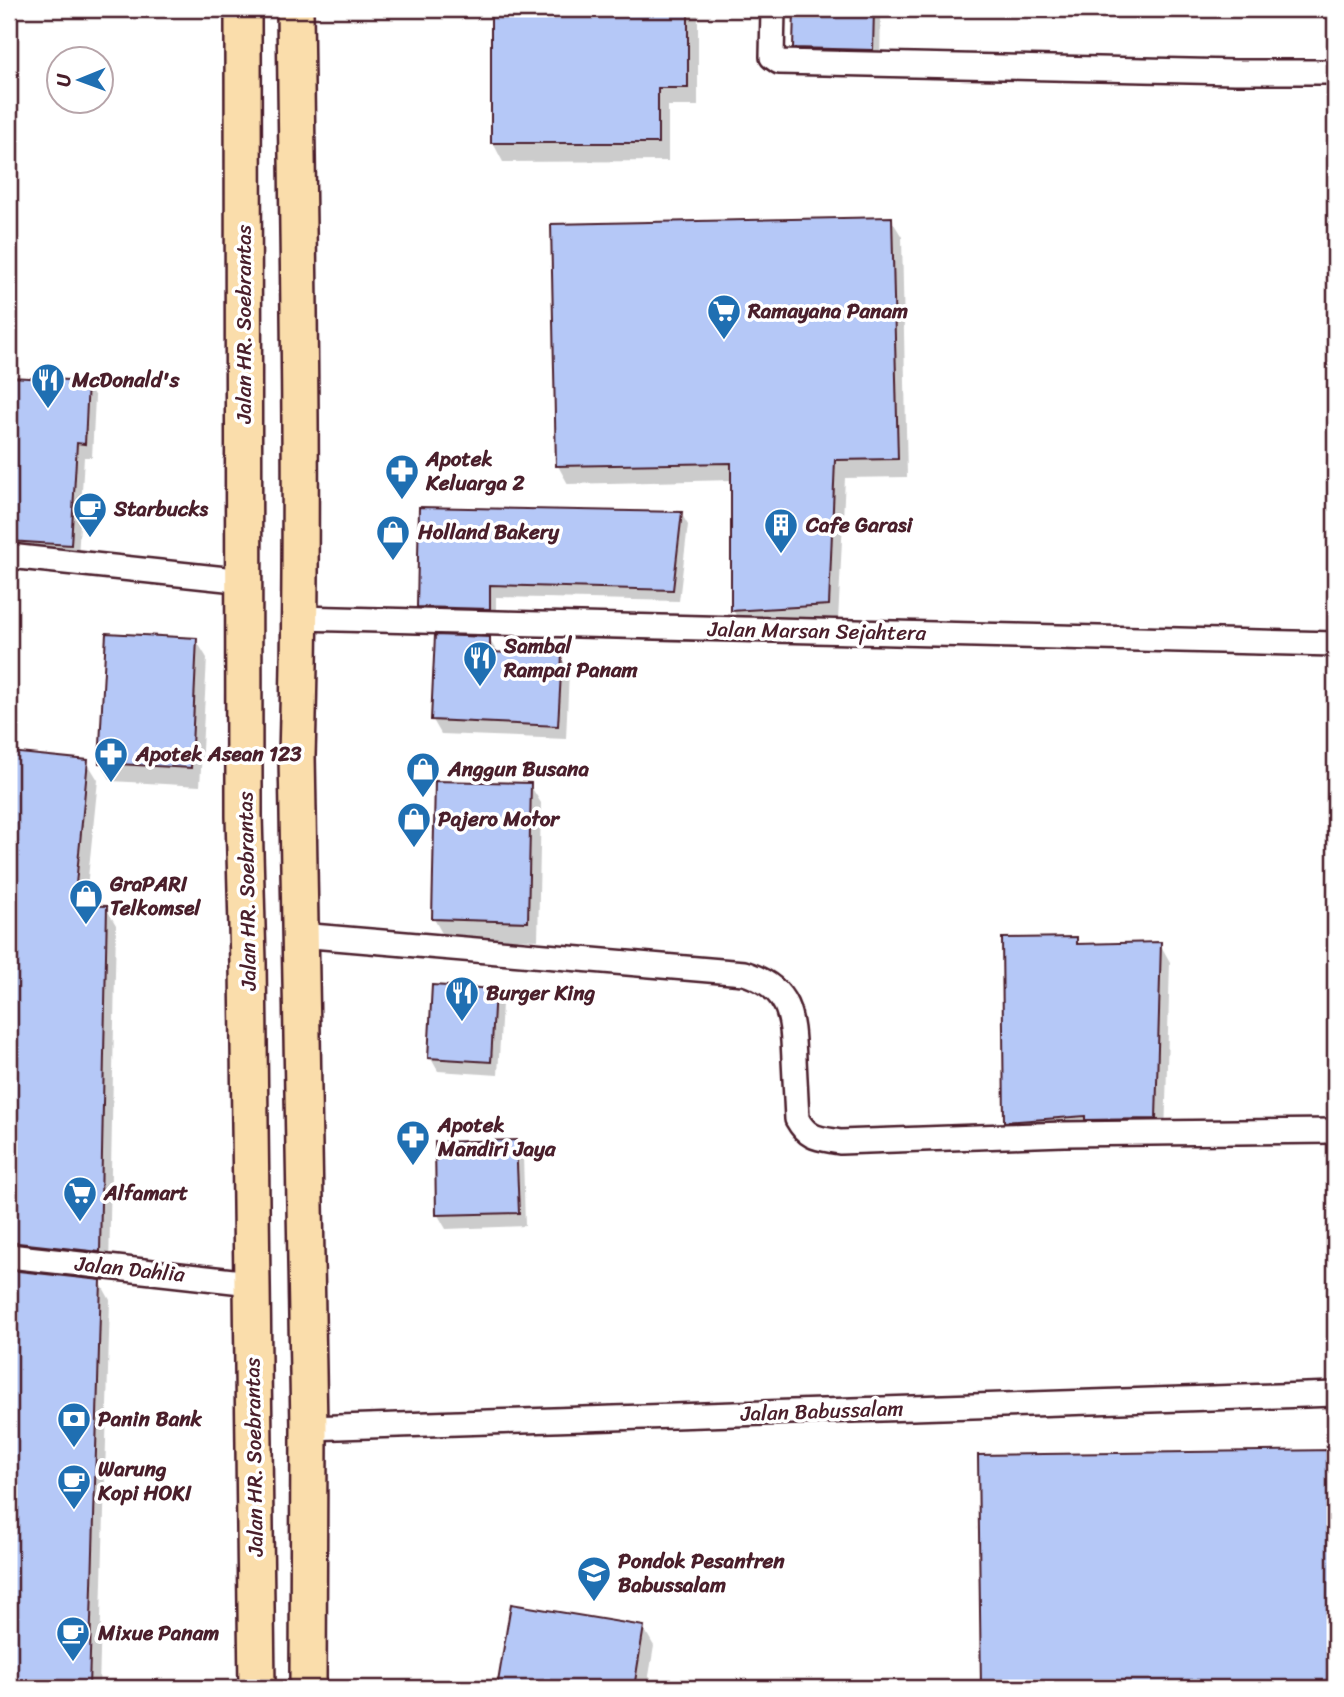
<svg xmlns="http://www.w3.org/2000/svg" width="1344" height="1697" font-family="Sriracha,sans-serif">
<rect width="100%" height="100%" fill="#fff"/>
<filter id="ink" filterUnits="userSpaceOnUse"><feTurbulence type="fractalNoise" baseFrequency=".0143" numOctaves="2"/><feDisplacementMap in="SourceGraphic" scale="14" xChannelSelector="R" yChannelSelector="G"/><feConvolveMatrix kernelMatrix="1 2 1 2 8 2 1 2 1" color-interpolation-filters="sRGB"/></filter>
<g filter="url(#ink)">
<g fill="#0003">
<polygon points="493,9 698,9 698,106 668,106 668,161 503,162 493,143"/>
<polygon points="796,9 881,9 880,63 803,62 795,48"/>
<polygon points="891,219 902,237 907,477 845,478 838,622 743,628 733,610 733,480 568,484 558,466"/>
<polygon points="9,379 87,383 95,397 92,457 84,457 78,558 9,553"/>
<polygon points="681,513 688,525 679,601 496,597 496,620 426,618 419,607"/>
<polygon points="489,639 497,652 560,656 569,670 566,739 441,734 433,720"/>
<polygon points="196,640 207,658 200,786 111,781 101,763"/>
<polygon points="12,754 87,762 98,780 85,907 106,908 116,925 109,1269 9,1248 9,1076 12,881 9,878 9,782"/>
<polygon points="530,785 541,803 538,940 444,937 434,919"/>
<polygon points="1076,939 1080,945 1160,944 1170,962 1165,1137 1017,1140 1006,1122"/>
<polygon points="494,990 502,1004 498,1075 438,1071 430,1057"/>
<polygon points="515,1142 523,1156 525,1226 446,1229 438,1215"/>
<polygon points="9,1271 100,1282 110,1300 99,1688 9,1688"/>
<polygon points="1335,1452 1335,1688 983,1688 979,1457"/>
<polygon points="512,1606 643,1627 654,1646 647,1688 499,1688"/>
</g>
<g fill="#b5c8f7" stroke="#4a1f2b" stroke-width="2">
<polygon points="491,9 688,9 688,88 658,88 658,143 491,143"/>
<polygon points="794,9 874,9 873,50 793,48"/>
<polygon points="892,217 898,459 835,460 829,605 731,611 731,463 556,466 551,224"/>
<polygon points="9,377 88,381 85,444 77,443 71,545 9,541"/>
<polygon points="419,507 682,512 673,590 490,585 490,609 417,607"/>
<polygon points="106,633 197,638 191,768 99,763"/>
<polygon points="435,635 490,637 490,652 562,655 558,726 431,720"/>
<polygon points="10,752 88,760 74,905 107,906 100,1252 9,1242"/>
<polygon points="435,781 531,783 528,922 432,919"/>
<polygon points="1077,937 1077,944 1161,942 1156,1119 1085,1120 1085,1116 1004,1122 1002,938"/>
<polygon points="432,985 495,989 491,1062 428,1058"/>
<polygon points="516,1140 519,1213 436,1215 435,1142"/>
<polygon points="9,1270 101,1280 89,1688 9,1685"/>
<polygon points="1335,1450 1335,1688 981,1688 978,1455"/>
<polygon points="511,1604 644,1626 634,1688 497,1688"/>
</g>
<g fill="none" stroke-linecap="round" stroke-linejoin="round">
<g stroke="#4a1f2b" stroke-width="28">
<g id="street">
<polyline points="773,9 772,57 779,62 1235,72 1335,72"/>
<polyline points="9,556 245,581"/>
<polyline points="299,618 1335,644"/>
<path d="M300,935L744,973C791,988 792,1015 794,1059C795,1079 796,1099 797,1119C808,1139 818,1138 840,1142L1064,1134L1335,1131"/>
<polyline points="9,1256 251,1283"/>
<polyline points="309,1428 1335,1394"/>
</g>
</g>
<g stroke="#4a1f2b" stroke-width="40">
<g id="primary">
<polyline points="243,9 244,816 248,963 257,1688"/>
<path d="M295,9C298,258 304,507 297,756L309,1428L308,1688"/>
</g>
</g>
<use href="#street" stroke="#fff" stroke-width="23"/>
<use href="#primary" stroke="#faddab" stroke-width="35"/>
</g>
</g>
<defs>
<g id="supermarket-pin" transform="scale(1.75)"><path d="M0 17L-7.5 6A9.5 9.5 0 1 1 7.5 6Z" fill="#1f6fb2" stroke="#fff"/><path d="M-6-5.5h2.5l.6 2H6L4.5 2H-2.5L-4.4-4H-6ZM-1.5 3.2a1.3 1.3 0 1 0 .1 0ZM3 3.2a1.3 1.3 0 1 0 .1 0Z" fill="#fff"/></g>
<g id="restaurant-pin" transform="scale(1.75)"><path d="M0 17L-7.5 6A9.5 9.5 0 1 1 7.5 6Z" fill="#1f6fb2" stroke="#fff"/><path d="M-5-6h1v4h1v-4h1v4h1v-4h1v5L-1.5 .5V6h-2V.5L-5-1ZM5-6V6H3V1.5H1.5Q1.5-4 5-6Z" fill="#fff"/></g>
<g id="pharmacy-pin" transform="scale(1.75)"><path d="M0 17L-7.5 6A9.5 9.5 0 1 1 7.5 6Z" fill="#1f6fb2" stroke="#fff"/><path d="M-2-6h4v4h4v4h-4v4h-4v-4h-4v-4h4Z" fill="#fff"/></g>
<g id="cafe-pin" transform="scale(1.75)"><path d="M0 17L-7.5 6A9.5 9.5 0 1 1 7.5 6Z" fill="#1f6fb2" stroke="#fff"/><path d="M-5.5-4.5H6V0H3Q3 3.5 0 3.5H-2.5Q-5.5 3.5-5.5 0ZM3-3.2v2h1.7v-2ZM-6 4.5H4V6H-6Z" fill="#fff"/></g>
<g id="building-pin" transform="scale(1.75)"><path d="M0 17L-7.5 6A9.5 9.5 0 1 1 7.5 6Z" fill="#1f6fb2" stroke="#fff"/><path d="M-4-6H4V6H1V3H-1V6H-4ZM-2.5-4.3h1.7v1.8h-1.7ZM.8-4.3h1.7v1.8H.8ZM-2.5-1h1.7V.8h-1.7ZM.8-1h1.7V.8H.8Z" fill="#fff"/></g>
<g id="shop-pin" transform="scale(1.75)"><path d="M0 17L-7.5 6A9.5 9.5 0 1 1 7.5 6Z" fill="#1f6fb2" stroke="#fff"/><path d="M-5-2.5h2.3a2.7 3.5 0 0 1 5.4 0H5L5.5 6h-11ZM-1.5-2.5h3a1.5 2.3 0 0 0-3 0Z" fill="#fff"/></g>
<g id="bank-pin" transform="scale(1.75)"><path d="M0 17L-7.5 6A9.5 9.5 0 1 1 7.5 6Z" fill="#1f6fb2" stroke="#fff"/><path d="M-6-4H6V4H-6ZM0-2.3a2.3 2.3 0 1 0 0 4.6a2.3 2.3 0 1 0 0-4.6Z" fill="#fff"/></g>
<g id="school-pin" transform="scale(1.75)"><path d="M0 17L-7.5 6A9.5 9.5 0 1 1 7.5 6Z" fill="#1f6fb2" stroke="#fff"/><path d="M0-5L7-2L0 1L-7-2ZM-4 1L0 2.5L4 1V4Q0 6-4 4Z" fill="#fff"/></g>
</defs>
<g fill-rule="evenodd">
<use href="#supermarket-pin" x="724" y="311"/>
<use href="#restaurant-pin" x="48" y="380"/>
<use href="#pharmacy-pin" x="402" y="471"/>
<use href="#cafe-pin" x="90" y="509"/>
<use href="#building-pin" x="781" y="525"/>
<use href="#shop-pin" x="393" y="532"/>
<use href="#restaurant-pin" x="480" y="658"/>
<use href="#pharmacy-pin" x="111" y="754"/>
<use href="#shop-pin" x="423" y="769"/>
<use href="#shop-pin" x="414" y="819"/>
<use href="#shop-pin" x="86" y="896"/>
<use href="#restaurant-pin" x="462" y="993"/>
<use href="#pharmacy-pin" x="413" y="1137"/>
<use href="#supermarket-pin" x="80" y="1193"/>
<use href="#bank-pin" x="74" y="1419"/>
<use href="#cafe-pin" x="74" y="1481"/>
<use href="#school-pin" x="594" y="1573"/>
<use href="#cafe-pin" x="73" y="1633"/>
</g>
<g text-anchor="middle" stroke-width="7" stroke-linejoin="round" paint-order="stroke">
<g font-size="21" font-weight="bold" fill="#4a1f2b" stroke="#fff" text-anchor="start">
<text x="748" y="318">Ramayana Panam</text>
<text x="72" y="387">McDonald's</text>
<text x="426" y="466">Apotek<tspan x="426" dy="24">Keluarga 2</tspan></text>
<text x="114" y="516">Starbucks</text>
<text x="806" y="532">Cafe Garasi</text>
<text x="418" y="539">Holland Bakery</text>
<text x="504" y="653">Sambal<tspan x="504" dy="24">Rampai Panam</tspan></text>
<text x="136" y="761">Apotek Asean 123</text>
<text x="448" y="776">Anggun Busana</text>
<text x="438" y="826">Pajero Motor</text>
<text x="110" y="891">GraPARI<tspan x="110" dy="24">Telkomsel</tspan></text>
<text x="486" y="1000">Burger King</text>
<text x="438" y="1132">Apotek<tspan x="438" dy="24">Mandiri Jaya</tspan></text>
<text x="104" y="1200">Alfamart</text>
<text x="98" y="1426">Panin Bank</text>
<text x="98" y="1476">Warung<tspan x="98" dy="24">Kopi HOKI</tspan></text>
<text x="618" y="1568">Pondok Pesantren<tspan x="618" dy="24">Babussalam</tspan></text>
<text x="98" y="1640">Mixue Panam</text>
</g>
<g font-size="21" fill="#4a1f2b" stroke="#fff">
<text transform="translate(244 324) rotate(-90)" y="7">Jalan HR. Soebrantas</text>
<text transform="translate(817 631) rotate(1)" y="7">Jalan Marsan Sejahtera</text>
<text transform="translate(247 891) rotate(-91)" y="7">Jalan HR. Soebrantas</text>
<text transform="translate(130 1269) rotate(6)" y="7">Jalan Dahlia</text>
<text transform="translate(822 1411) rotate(-2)" y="7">Jalan Babussalam</text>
<text transform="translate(254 1457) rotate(-91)" y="7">Jalan HR. Soebrantas</text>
</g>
</g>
<rect width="1344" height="1697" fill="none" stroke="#fff" stroke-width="35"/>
<rect x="18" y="18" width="1309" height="1662" fill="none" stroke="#4a1f2b" stroke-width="2.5" filter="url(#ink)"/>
<g transform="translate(80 80) rotate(269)"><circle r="33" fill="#ffffff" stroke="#b7a5aa" stroke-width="2"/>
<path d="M0-5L12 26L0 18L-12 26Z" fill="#1f6fb2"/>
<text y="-10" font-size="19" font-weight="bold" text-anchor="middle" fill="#4a1f2b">U</text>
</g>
</svg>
